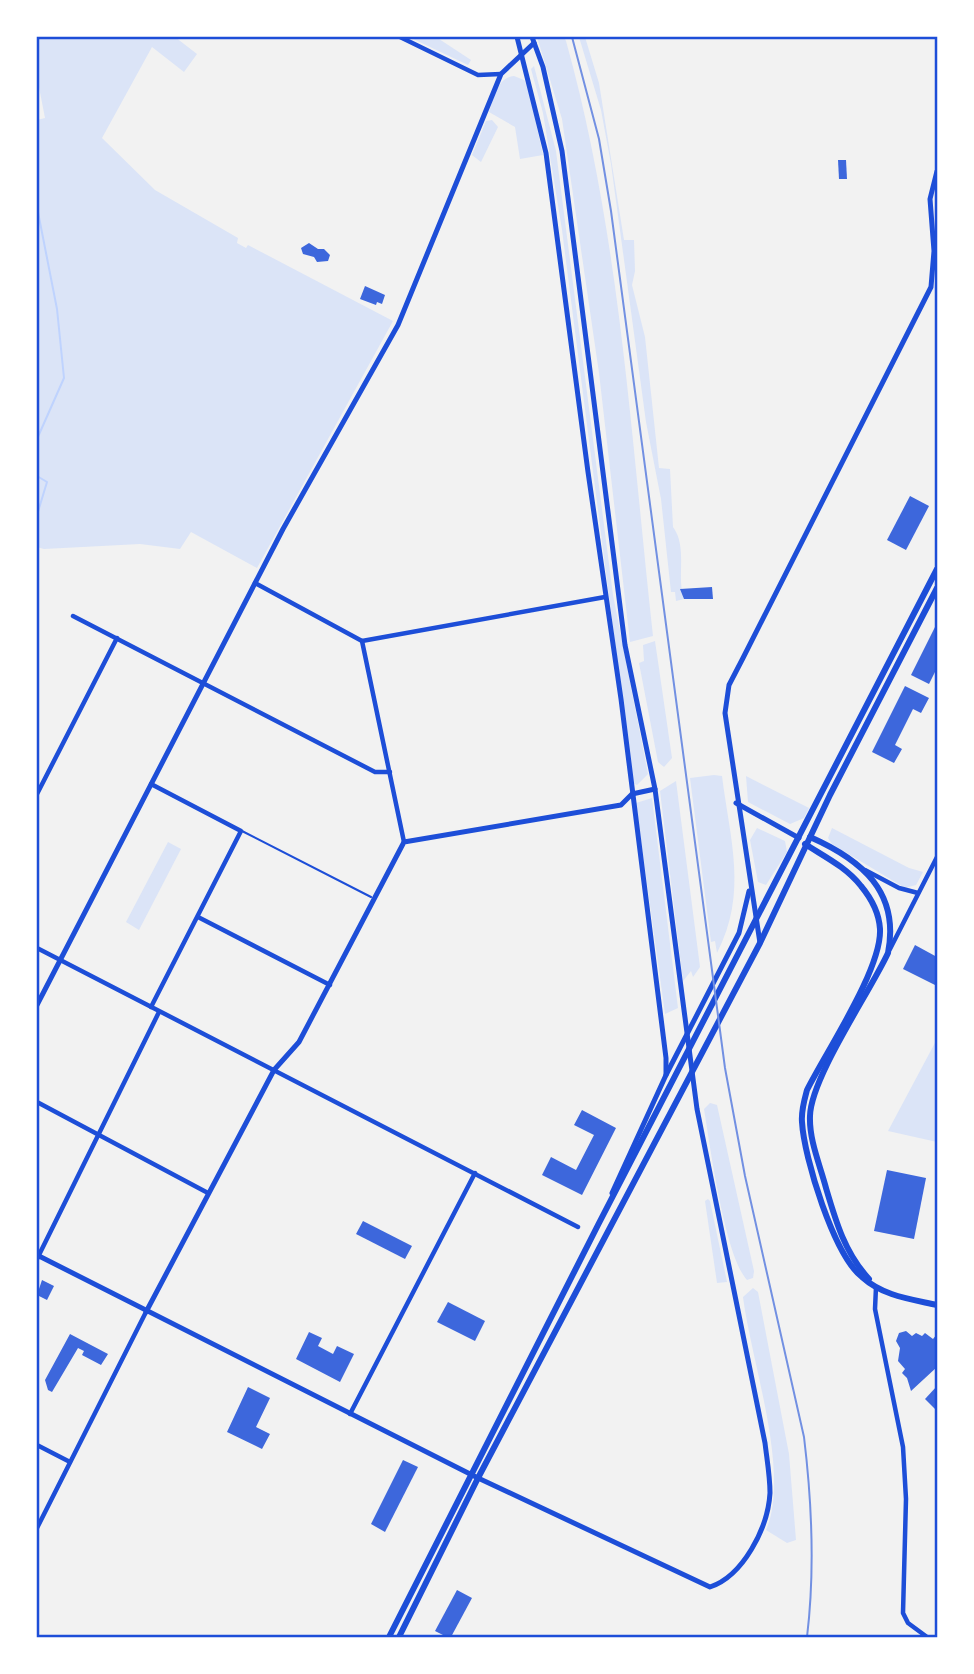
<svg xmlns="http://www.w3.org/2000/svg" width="974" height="1674" font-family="'Alegreya Sans',sans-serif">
<rect width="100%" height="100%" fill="#f2f2f2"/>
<g fill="#dbe4f7">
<polygon points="37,37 175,37 197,54 184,72 152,47 102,138 155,190 238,238 237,243 246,248 248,245 393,321 257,568 191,532 180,549 140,544 44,549 37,547 37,120 45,118 37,77"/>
<polygon points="409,37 436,37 471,60 468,65"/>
<path d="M537,37H564L566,41C620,234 631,438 653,636L630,642L599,373L562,119Z"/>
<path d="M579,37H585L599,83L624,240H634L635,271L632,285L645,337L659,468L670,469L673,527C688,547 676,578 684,599L676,601L675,592H671L661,499L646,422L611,164L601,110Z"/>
<polygon points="534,66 556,151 613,595 648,774 637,785 633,783 562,230 543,113 531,69"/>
<path d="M514,76L524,80L528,87L543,155L520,159L515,127L489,112C494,98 497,78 514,76Z"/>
<polygon points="492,120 498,127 481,162 472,155 486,121"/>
<polygon points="655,641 672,758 664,767 658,762 639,663 644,661 643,645"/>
<path d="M714,775L722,776C730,840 748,893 717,953L715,941L711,942L690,778Z"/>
<polygon points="746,776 809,808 804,818 790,824 748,802"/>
<polygon points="676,781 700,967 693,977 691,971 683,981 660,791"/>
<polygon points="652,798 678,1008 665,1014 636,803"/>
<polygon points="757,828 785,841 787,852 766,885 758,882 750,840"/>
<polygon points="832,828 909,868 923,872 916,885 905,888 832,844 828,838"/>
<polygon points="168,842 181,849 139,930 126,922"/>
<polygon points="937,1039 937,1142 888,1131"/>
<path d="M710,1103L717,1105L754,1271L753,1278L747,1280C725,1256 710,1146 704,1109Z"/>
<polygon points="708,1199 710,1201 727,1282 717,1283 705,1201"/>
<path d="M753,1288L758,1292L789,1454L796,1540L787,1543L766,1530C791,1473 751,1361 743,1297Z"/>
</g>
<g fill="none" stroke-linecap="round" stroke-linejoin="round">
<g stroke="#bfd3fe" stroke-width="2">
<polyline points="37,207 57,309 64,378 37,439"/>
<polyline points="37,476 47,482 37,515"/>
</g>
</g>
<g fill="#3d67dc">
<polygon points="838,160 846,160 847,179 839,179"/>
<polygon points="309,243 318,249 324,249 330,255 328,261 317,262 314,257 303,254 301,248"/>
<polygon points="365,286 385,295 382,304 377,302 376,305 360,299"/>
<polygon points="910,496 929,506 906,550 887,540"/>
<polygon points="712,587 713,599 684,599 680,589"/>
<polygon points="937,623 937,668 929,684 911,675"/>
<polygon points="905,686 929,698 921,713 913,709 895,745 902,749 894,763 872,752"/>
<polygon points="915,945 937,957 937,986 903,969"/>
<polygon points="582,1110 616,1128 582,1195 542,1175 551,1157 576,1170 594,1135 574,1125"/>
<polygon points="887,1170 926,1178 914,1239 874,1231"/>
<polygon points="363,1221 412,1246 405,1259 356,1234"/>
<polygon points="42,1280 54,1286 47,1300 37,1295"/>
<polygon points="448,1302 485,1321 475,1341 437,1322"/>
<polygon points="906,1331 912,1336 916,1333 922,1336 925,1333 933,1339 937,1334 937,1367 911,1391 907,1378 902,1373 905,1369 898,1361 900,1348 896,1341 899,1333"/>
<polygon points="309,1332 322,1338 318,1346 333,1354 337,1346 354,1354 340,1382 296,1359"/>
<polygon points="70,1334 108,1354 101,1365 82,1355 84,1351 78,1348 52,1392 48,1390 45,1380"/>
<polygon points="937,1386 937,1411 925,1399"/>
<polygon points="248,1387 270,1398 256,1427 270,1434 262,1449 227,1432"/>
<polygon points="403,1460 418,1467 385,1532 371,1524"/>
<polygon points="457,1590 472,1598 451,1637 447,1637 435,1631"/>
</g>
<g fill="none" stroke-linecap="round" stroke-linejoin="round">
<polyline stroke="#1d4ed8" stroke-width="2" points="242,831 371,897"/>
<g stroke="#1d4ed8" stroke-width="4.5">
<polyline points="400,37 478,75 501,74"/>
<polyline points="255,583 362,641 605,597"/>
<polyline points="73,616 375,772 390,772"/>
<polyline points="362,641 404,842"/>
<polyline points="151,784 241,831 151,1007"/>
<polyline points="37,794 117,638"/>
<polyline points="865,870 899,888 918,893"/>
<polyline points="198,917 330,985"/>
<polyline points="37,948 578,1227"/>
<polyline points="890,949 937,857"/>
<polyline points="37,1102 208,1193"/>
<polyline points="37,1259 159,1012"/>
<polyline points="876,1287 875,1309 903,1447 906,1499 903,1613 908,1623 927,1637"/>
<polyline points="350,1414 475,1173"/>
<polyline points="37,1445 70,1462"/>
<polyline points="37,1528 146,1312"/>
</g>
<g stroke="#1d4ed8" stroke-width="5">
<polyline points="736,803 799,838"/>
<polyline points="760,943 725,713 729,685 743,658 931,287 934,251 930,199 937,171"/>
<polyline points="37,1005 283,529 398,325 501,74 534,43"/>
<polyline points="666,1075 739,933 749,891"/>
<polyline points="37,1255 478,1478"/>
<polyline points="146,1312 274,1070 299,1042 404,842 621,805 632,794 655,789"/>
</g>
<g stroke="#1d4ed8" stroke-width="5">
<polyline points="517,37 546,153 588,472 621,699 666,1058 666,1075 612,1193"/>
<path d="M478,1478L710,1587C743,1576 768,1528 770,1493C770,1476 767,1460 765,1443L697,1109L655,789L625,645L562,151L543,67L532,37"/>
</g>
<g stroke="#1d4ed8" stroke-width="6">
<path d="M810,837C862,860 900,892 888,953C870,992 811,1077 810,1116C809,1140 820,1165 826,1188C836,1222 845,1253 869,1279"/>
<path d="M805,844C825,857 846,867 861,886C871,898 879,913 880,929C882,969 826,1052 807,1090C804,1101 801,1111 802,1122C804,1158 834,1255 862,1277C883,1296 910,1299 937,1305"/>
<polyline points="389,1637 598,1225 937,569"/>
<polyline points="399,1637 478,1478 760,943 830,795 937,588"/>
</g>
<path stroke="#7290e2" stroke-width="2" d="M572,37L599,139L611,211L725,1068L745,1176L804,1437C812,1503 815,1571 807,1637"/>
</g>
<rect width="974" height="1674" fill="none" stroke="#ffffff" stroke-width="77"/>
<rect x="38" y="38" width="898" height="1598" fill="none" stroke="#1d4ed8" stroke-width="2.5"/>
</svg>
